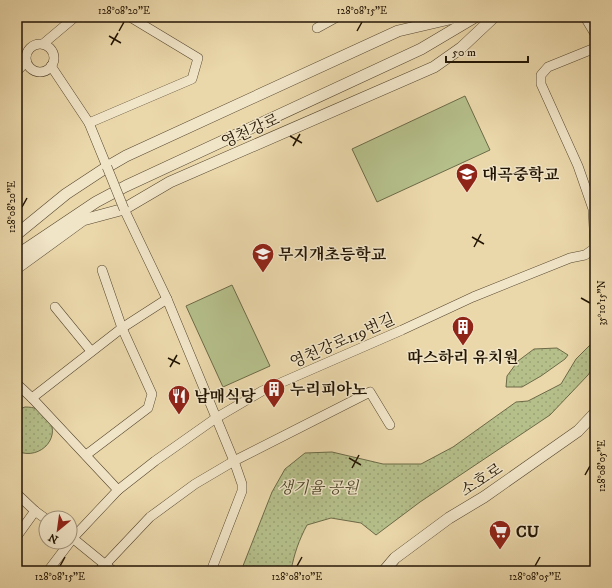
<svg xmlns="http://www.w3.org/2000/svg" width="612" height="588" font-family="'IM FELL DW Pica','Noto Serif KR',serif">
<defs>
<pattern id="park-dots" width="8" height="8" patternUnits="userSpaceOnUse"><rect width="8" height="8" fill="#b5bf8a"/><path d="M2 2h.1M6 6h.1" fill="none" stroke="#9ba375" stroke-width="1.8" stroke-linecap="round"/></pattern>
</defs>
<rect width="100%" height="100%" fill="#ead7aa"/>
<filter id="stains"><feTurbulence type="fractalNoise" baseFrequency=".005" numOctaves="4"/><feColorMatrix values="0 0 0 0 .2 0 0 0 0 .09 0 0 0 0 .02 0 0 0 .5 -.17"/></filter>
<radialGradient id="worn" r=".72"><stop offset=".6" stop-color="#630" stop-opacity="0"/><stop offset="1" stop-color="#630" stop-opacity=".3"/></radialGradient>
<g fill="url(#park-dots)" stroke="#6c6a47">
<path d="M595,340V365L588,375L550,415L420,502L376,535L361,523L331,518L307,525C299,540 294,554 291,571H241L272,492L285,469L305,453L332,452L383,464H421L453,447L516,402L528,401L561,384L576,359Z"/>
<polygon points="557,348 568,355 565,359 541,376 522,387 506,387 507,376 518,361 534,349"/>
<path d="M25,407C35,407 38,409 45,415C65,434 41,462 17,451V410Z"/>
</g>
<g fill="#b5bf8a" stroke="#6c6a47">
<polygon points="465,96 490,150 377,202 352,149"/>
<polygon points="232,285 270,366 223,387 186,306"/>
</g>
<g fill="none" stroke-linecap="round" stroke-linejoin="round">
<g stroke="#55462e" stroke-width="10">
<g id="minor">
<polyline points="317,28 337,17"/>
<polyline points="43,44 75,17"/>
<circle cx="40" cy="58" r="14"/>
<polyline points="51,66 89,123 107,167"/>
<polyline points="17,71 26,62"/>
<polyline points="89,123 192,79 198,58 130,17"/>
<polyline points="124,209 167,299 234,461 242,484 242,491 211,571"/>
<polyline points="595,248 593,209 578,166 541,84 541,75 548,67 595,48"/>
<polyline points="55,307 91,351"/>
<polyline points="17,384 32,398 118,490"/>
<polyline points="32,398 122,328 167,299"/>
<polyline points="86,455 148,408 152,394 122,328 102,270"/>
<polyline points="17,494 35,511 46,519"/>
<polyline points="17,536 35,511"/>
<polyline points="70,536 113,571"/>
<polyline points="70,541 118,490 155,461 216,418 262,391 402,330 473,297 570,258 585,255 595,248"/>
<polyline points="48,571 70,542"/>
<polyline points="99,571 150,517 195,484 234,461 370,392 390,425"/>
</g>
</g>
<g stroke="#55462e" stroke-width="12">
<g id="tertiary">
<polyline points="586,17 595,32"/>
<polyline points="17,234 66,194 107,167 126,156 398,31 458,17"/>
<polyline points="17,255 96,202 126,186 421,49 475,17"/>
<polyline points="17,268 83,220 124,209 170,182 434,67 461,48 494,17"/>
<polyline points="384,571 395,558 449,518 484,497 578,431 595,413"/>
</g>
</g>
<use href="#minor" stroke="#f1e5c8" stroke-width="9"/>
<use href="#tertiary" stroke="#f1e5c8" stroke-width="11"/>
<g stroke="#55462e" stroke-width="10" stroke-linecap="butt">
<polyline id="minor-bridge" points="107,167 124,209"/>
</g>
<use href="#minor-bridge" stroke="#f1e5c8" stroke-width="9"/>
</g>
<path fill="none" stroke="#231504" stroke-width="1.5" d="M119,31L124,22M357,31L362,22M109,36L121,43M111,45L118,33M290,136L302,143M293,146L300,134M22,207L27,198M472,237L484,244M474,247L481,234M581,298L590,303M168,358L180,364M170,367L177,355M349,458L361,465M352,468L359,455M585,475L590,466M60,566L65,557M297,566L302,557M535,566L540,557"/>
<defs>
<g id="school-pin" transform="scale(1.15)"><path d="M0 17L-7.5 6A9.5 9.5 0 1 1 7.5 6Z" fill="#8f2418" stroke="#f1e5c8"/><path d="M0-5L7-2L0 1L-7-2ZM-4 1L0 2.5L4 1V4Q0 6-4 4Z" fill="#fff"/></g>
<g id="building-pin" transform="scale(1.15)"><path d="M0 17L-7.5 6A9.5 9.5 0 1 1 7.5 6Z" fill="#8f2418" stroke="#f1e5c8"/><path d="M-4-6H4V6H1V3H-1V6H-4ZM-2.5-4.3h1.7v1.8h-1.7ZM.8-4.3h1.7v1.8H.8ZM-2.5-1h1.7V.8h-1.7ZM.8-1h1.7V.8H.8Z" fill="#fff"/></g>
<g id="restaurant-pin" transform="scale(1.15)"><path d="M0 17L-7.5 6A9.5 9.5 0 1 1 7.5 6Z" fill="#8f2418" stroke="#f1e5c8"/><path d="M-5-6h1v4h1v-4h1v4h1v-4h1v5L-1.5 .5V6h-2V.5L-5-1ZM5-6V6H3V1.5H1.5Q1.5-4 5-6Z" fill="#fff"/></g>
<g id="supermarket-pin" transform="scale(1.15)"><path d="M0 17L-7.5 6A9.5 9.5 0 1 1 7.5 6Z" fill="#8f2418" stroke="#f1e5c8"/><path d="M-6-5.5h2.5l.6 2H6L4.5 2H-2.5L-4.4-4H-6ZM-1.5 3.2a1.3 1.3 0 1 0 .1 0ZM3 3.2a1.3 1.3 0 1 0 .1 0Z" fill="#fff"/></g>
</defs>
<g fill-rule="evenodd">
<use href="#school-pin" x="467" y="174"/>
<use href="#school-pin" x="263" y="254"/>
<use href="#building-pin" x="463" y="327"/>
<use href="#building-pin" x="274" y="389"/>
<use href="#restaurant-pin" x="179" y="396"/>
<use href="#supermarket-pin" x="500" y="531"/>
</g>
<g text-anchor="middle" stroke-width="3" stroke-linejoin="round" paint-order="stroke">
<g font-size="16" fill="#231504" stroke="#f1e5c8">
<text transform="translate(250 130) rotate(-24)" y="6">영천강로</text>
<text transform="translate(342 340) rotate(-24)" y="6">영천강로119번길</text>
<text transform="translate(481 479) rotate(-33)" y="6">소호로</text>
</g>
<g font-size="16" font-weight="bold" fill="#231504" stroke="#f1e5c8" text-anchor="start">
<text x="482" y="180">대곡중학교</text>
<text x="278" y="260">무지개초등학교</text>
<text x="463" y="363" text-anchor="middle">따스하리 유치원</text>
<text x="290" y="395">누리피아노</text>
<text x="194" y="402">남매식당</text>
<text x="516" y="537">CU</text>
</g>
<g font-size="16" font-style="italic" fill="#4f482c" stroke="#f1e5c8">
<text x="318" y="493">생기율 공원</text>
</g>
</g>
<rect width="612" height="588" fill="none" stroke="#ead7aa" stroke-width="44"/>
<g transform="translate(58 530) rotate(209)"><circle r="19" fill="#f1e5c8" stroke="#9f927a"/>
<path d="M0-3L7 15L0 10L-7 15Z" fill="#8f2418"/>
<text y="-6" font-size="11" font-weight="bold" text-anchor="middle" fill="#231504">N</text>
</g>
<path d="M446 56v6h82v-6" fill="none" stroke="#231504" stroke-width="2"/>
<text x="452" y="56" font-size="12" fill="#231504" stroke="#f1e5c8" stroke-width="3" paint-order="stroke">50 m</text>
<rect x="22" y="22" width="568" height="544" fill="none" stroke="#231504" stroke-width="1.5"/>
<g font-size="10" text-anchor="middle" fill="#231504">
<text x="124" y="14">128°08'20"E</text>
<text x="362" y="14">128°08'15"E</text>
<text transform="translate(11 207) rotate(-90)" y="4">128°08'20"E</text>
<text transform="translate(601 303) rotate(-90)" y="4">35°10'15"N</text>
<text transform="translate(601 466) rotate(-90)" y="4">128°08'05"E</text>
<text x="60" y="580">128°08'15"E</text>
<text x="297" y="580">128°08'10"E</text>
<text x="535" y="580">128°08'05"E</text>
</g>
<rect width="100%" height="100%" filter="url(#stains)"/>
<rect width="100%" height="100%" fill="url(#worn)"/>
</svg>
